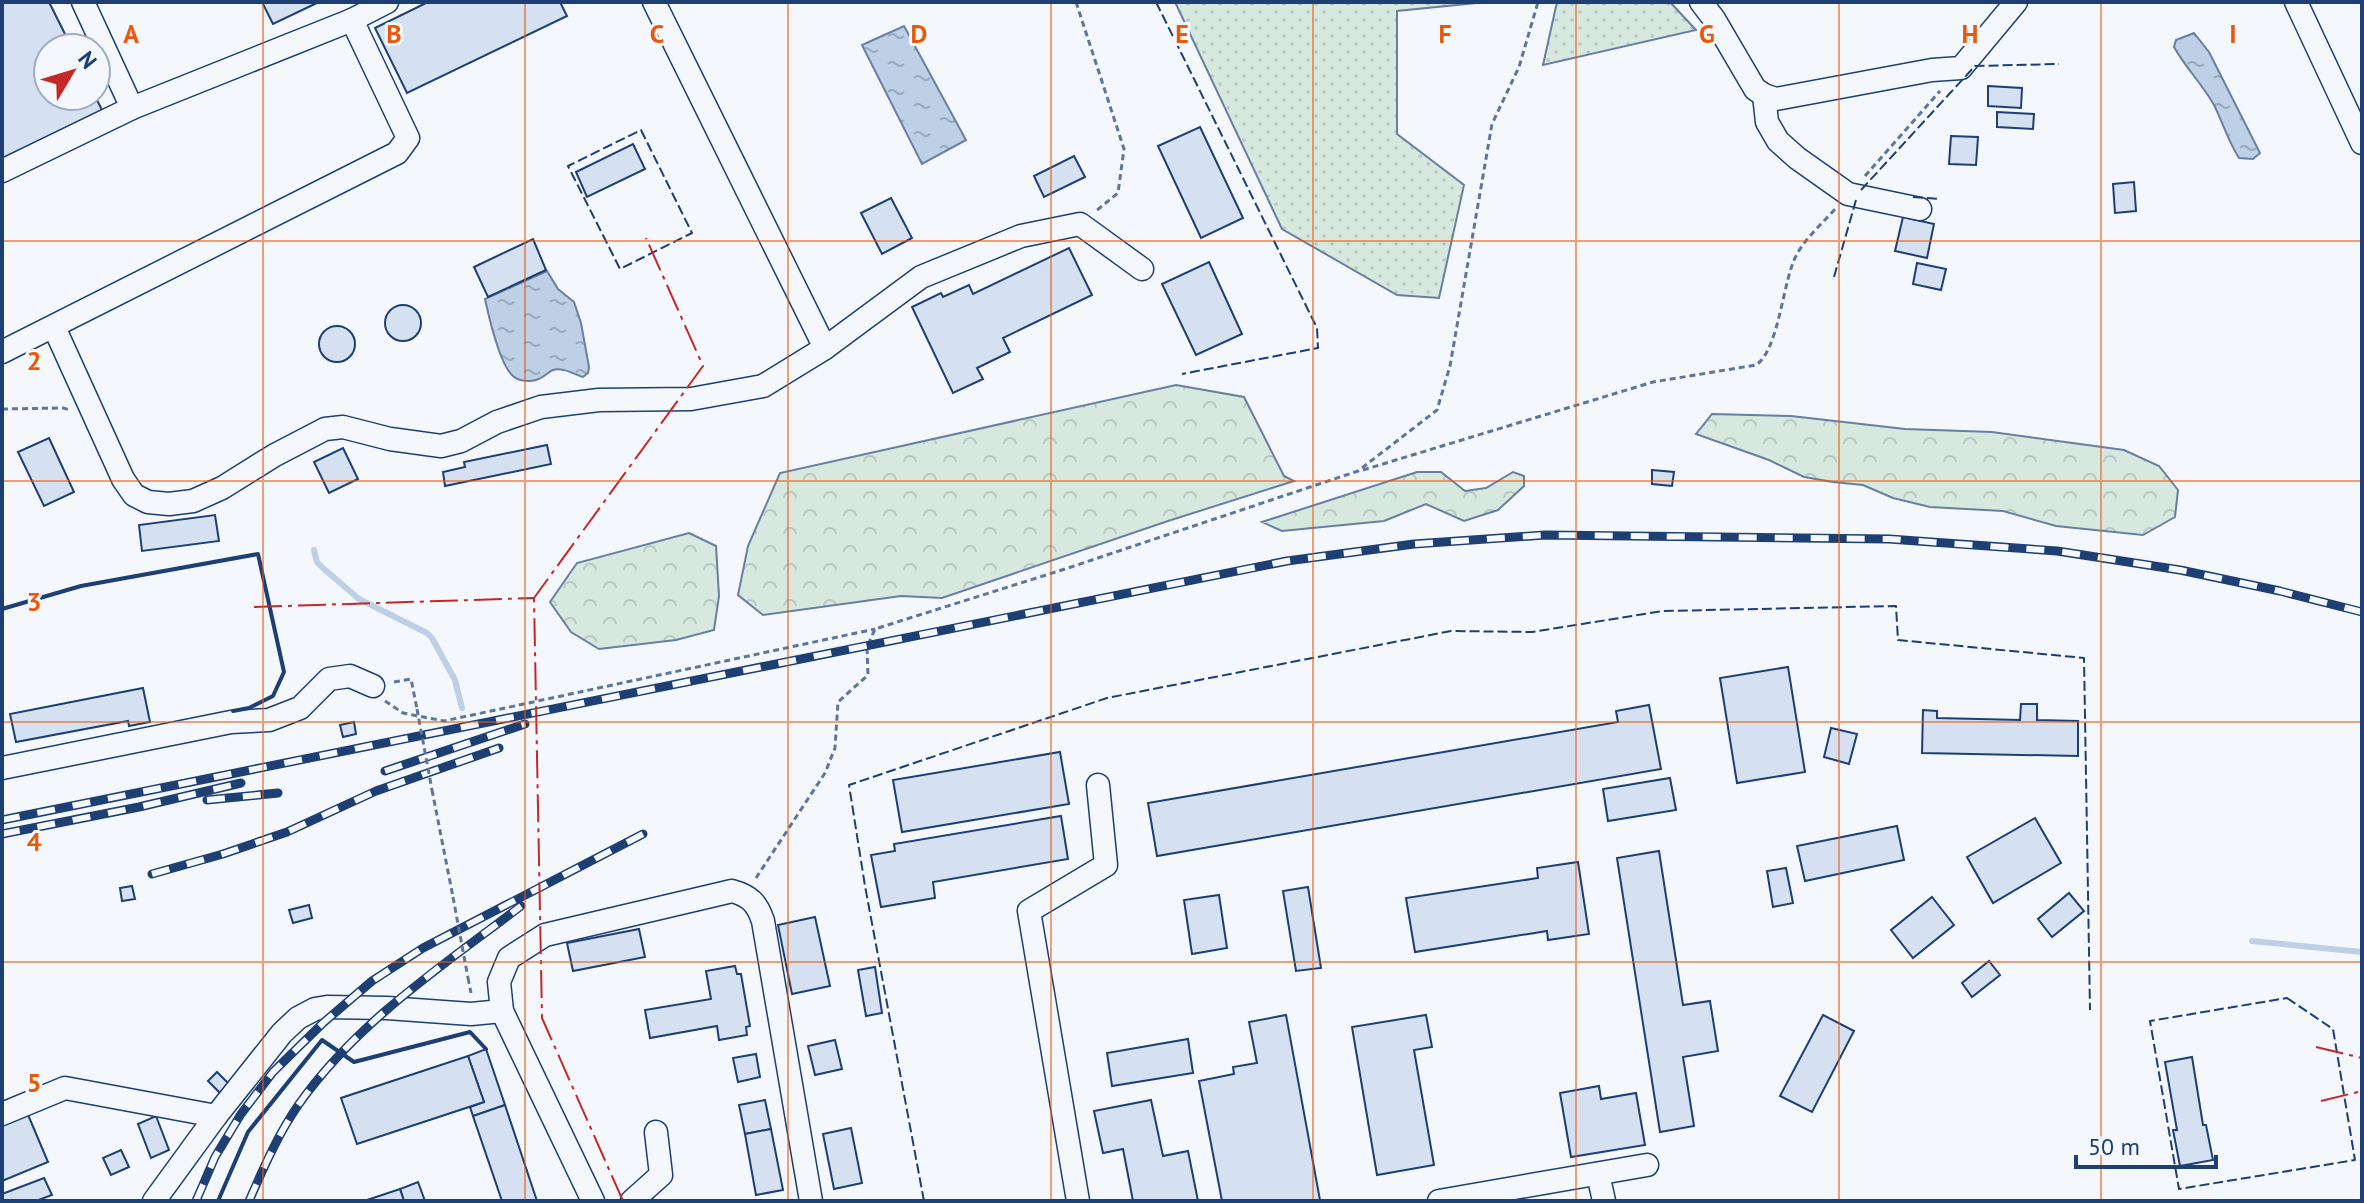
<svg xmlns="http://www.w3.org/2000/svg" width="2364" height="1203" font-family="'PT Sans',sans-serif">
<defs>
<pattern id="grass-dots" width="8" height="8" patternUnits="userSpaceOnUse" patternTransform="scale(2)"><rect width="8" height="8" fill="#d7e8df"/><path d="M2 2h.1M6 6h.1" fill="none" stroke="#b8c8c3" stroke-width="1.8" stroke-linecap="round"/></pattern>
<pattern id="forest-crowns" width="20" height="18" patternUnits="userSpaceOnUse" patternTransform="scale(2)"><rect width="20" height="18" fill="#d7e8df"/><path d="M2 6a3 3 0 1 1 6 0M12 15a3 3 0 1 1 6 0" fill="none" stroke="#b8c8c3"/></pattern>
<pattern id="water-ripples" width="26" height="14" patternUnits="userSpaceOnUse" patternTransform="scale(2)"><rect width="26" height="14" fill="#bed0e5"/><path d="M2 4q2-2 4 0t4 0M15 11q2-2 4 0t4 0" fill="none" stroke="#9aaabe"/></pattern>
</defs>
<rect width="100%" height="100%" fill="#f4f7fb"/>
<g fill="url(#grass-dots)" stroke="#687fa3" stroke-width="2">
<polygon points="1175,2 1487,2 1397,11 1397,134 1464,185 1439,298 1397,295 1282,229"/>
<polygon points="1557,2 1670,2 1696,30 1543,65"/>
</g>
<g fill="url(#forest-crowns)" stroke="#687fa3" stroke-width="2">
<polygon points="1176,385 1244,397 1284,476 1294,481 1168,521 942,598 901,596 763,615 738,595 748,546 780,473"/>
<polygon points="1712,414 1791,416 1905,429 1992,432 2124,450 2159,466 2178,490 2175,517 2143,535 2056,526 2003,511 1930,507 1893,498 1863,485 1833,482 1804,477 1769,460 1696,434"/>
<polygon points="1417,472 1441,472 1465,491 1486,488 1513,472 1524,476 1524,486 1498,510 1464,521 1426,504 1384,521 1282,531 1262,522"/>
<polygon points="689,533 716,546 719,596 714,630 676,640 599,649 571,632 550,602 577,563"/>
</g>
<g fill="url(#water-ripples)" stroke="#687fa3" stroke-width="2">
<polygon points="904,26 966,140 922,164 862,45"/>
<path d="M2194,33L2209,52L2260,153L2253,159L2239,158C2228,141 2223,123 2214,105C2203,85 2185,67 2174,47L2176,40Z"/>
<path d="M547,271L558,289L574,302L581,323L589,367L588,373L583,377C574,374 562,367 553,370C547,373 543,378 536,380C529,382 518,381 513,376C499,364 489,317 485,299Z"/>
</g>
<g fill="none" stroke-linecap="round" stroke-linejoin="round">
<g stroke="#bed0e5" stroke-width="6">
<polyline points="314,550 317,562 324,569 359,599 427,633 432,638 455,680 462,708"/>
<polyline points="2252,941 2362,952"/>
</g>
</g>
<g fill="#d5e0f0" stroke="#1d3f73" stroke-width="2">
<polygon points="2,2 49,2 72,48 48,48 48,96 95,96 102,110 2,159"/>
<polygon points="262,2 319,2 273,24"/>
<polygon points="428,2 560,2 567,16 407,93 375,28"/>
<polygon points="1988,86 2022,88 2021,108 1988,106"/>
<polygon points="1997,112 2034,114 2033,129 1997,127"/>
<polygon points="1200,127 1243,218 1201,238 1158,146"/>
<polygon points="1951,136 1978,137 1976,165 1949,164"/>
<polygon points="633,144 645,169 587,197 576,172"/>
<polygon points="1074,156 1085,177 1044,197 1034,176"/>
<polygon points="2134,182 2136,211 2115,213 2113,184"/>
<polygon points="891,198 912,238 882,254 861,213"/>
<polygon points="1903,217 1934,224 1927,258 1895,251"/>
<polygon points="533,239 546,270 488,297 474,267"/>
<polygon points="1069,248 1092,295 1003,338 1010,352 977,368 983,379 953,393 912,307 941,293 943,297 969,285 973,294"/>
<polygon points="1209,262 1242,334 1196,355 1162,284"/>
<polygon points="1917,263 1946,269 1941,290 1913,284"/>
<circle cx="403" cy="323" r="18"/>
<circle cx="337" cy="344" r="18"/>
<polygon points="49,438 74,492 44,506 18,452"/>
<polygon points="547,445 551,464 445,486 443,472 465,467 464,462"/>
<polygon points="343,448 358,479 329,493 314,462"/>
<polygon points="1652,470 1674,472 1672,486 1652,484"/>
<polygon points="215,515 219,541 142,551 139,525"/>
<polygon points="1788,667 1805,772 1737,783 1720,678"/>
<polygon points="143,688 150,722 129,726 128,721 16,742 10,714"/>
<polygon points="2021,704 2037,704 2037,720 2078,721 2078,756 1922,753 1923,710 1937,711 1937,718 2020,720"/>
<polygon points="1649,705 1661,769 1157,856 1148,803 1618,722 1616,711"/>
<polygon points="354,722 356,734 343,737 340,725"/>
<polygon points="1831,728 1857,734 1849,764 1824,757"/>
<polygon points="1060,752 1069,804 902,832 893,780"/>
<polygon points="1670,778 1676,810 1608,821 1603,789"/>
<polygon points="1061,816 1068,859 933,882 935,898 881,907 871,855 895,851 894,844"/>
<polygon points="2035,818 2061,863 1993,903 1967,857"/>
<polygon points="1897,826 1904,860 1805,881 1797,846"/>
<polygon points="1659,851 1683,1005 1710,1001 1718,1051 1683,1057 1694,1126 1660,1132 1617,858"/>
<polygon points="1578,862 1589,934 1548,940 1547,931 1415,952 1406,898 1538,878 1537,868"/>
<polygon points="1786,868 1793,903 1773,907 1767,871"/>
<polygon points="132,886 135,899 122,901 120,888"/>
<polygon points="1308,887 1321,968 1296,971 1283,891"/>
<polygon points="2069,893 2084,911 2052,937 2038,919"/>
<polygon points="1219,895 1227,948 1192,954 1184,900"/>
<polygon points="1932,897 1954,925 1913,958 1891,930"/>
<polygon points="309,905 312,918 293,923 289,910"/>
<polygon points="815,917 830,986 792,994 778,925"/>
<polygon points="639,929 645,957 573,971 567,943"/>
<polygon points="1989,961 2000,975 1972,997 1962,983"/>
<polygon points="735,966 737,974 741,974 750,1026 746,1027 747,1035 719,1040 717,1026 650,1038 645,1010 711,999 706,971"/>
<polygon points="875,967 882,1013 866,1016 858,970"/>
<polygon points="1286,1015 1320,1200 1222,1201 1199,1081 1234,1074 1233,1067 1257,1063 1249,1022"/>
<polygon points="1426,1015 1432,1047 1414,1050 1434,1165 1377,1175 1352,1027"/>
<polygon points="1823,1015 1854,1031 1812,1112 1780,1096"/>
<polygon points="1188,1039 1193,1073 1112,1086 1107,1053"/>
<polygon points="835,1040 842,1069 815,1075 808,1046"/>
<polygon points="486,1049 505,1105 473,1116 470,1107 484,1102 468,1056"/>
<polygon points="756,1054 760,1077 738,1082 733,1058"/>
<polygon points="468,1056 484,1102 357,1144 341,1098"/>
<polygon points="2192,1057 2203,1125 2206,1125 2213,1160 2180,1166 2173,1130 2177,1130 2165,1062"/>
<polygon points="217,1072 229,1084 220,1093 208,1081"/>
<polygon points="1599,1086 1601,1099 1636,1093 1645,1145 1571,1157 1560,1093"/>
<polygon points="765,1100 771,1129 745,1134 739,1105"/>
<polygon points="1151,1100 1163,1156 1188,1151 1198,1201 1133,1201 1123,1149 1103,1153 1094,1111"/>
<polygon points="505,1105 537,1201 502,1201 473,1116"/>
<polygon points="26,1110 48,1162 2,1181 2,1120"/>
<polygon points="156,1116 169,1150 151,1158 138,1124"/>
<polygon points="851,1128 862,1183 834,1189 823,1134"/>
<polygon points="771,1129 783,1190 756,1195 745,1134"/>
<polygon points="121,1150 129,1167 111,1175 103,1158"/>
<polygon points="44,1178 52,1195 36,1201 2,1201 2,1194"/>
<polygon points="418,1182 425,1201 404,1201 400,1189"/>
<polygon points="400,1189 404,1201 364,1201"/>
</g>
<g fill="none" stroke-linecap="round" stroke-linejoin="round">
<g stroke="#1d3f73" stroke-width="25">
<g id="minor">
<polyline points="83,2 132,108"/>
<polyline points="1701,2 1714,19 1755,89 1764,95 1776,99 1932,70 1961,68 2016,2"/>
<polyline points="2296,2 2362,143"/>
<polyline points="1764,95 1767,122 1778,141 1797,158 1848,194 1920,209"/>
<polyline points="2,171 132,108 352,20 387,2"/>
<polyline points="54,327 123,479 134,495 148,502 169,504 193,501 222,488 275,455 325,429 343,427 390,439 441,446 461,441 497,422 541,407 599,400 691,399 763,386 825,348 654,2"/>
<polyline points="825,348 921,277 1021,236 1080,224 1142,269"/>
<polyline points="2,352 397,153 408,138 352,20"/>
<polyline points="2,768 231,722 269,720 300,708 329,679 350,676 373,686"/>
<polyline points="2,1114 65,1088 216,1116"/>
<polyline points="1598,1174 1604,1201"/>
<polyline points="154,1201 216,1116 282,1033 298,1018 315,1009 327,1007 387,1008 471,1014 502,1011"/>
<path d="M593,1201L502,1011L499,982L509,958L545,935L732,891C750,896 757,903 763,921L811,1201"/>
<polyline points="632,1201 661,1175 656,1132"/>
<polyline points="1078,1201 1029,911 1106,865 1098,785"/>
<polyline points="1439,1201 1647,1165"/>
</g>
</g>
<g stroke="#5e769c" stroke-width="3" stroke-dasharray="6 4" stroke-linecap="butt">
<polyline points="1076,2 1124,149 1118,193 1096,211"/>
<polyline points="1865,176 1940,91"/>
<polyline points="2,409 63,408 70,410"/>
<path d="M1363,470L1653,382L1756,365C1779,350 1783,280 1796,256C1805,238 1823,223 1836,208"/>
<polyline points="394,682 411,679 417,709"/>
<polyline points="385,701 403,713 444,721 875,629"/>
<polyline points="432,790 453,897"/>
<polyline points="756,878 825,773 835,748 838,702 868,675 867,647 875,629 1065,569 1358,471 1437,410 1450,366 1492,124 1519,67 1538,2"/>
<polyline points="468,978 471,993"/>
</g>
<use href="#minor" stroke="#f4f7fb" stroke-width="22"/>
<g stroke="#1d3f73" stroke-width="9">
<g id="rail">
<polyline points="385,771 525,724"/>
<polyline points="207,800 278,793"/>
<polyline points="2,820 1287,561 1414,544 1545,535 1889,539 2057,551 2180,570 2280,591 2362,612"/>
<polyline points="2,834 139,807 241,783"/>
<polyline points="152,874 223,854 287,832 376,791 499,748"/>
<polyline points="196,1201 215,1157 241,1114 273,1072 323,1023 372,981 423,948 643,834"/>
<path d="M249,1201C264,1167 278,1134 299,1104C357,1022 442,966 521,906"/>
</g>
</g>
<use href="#rail" stroke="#f4f7fb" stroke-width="6" stroke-dasharray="18" stroke-linecap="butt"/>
<g stroke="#5e769c" stroke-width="3" stroke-dasharray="6 4" stroke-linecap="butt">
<polyline points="417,709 432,790"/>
<polyline points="453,897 468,978"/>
</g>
<g stroke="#1d3f73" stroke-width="2" stroke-dasharray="10 4" stroke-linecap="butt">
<polyline points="1156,2 1317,328 1318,348 1182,374"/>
<polygon points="641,130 692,233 620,269 568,166"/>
<polyline points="1861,190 1975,66 2059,64"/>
<polyline points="1913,197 1939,199"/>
<polyline points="1834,277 1856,200"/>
<polygon points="2287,998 2333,1029 2355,1160 2179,1189 2150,1021"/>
<polyline points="924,1201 865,886 849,785 1107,698 1451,631 1532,632 1663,611 1896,606 1898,640 2084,658 2090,1010"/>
</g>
<g stroke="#1d3f73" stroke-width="4">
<polyline points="2,609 81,586 258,554 284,672 273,696 249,708 233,711"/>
<polyline points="218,1201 248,1132 322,1040 354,1062 470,1032 486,1049"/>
</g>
<g stroke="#c62828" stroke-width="2" stroke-dasharray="28 6 4 6" stroke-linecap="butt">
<polyline points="254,607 534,598"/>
<polyline points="2316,1047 2362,1058"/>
<polyline points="2321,1101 2362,1091"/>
<polyline points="623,1201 542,1018 534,598 703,366 646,238"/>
</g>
</g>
<path fill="none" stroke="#e8590c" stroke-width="2" stroke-opacity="0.55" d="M263,2V1201M525,2V1201M788,2V1201M1051,2V1201M1313,2V1201M1576,2V1201M1839,2V1201M2101,2V1201M2,241H2362M2,481H2362M2,722H2362M2,962H2362"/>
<g font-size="26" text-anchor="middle" font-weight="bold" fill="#e8590c" stroke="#f4f7fb" stroke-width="6" stroke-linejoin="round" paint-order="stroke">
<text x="131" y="43">A</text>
<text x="394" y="43">B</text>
<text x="657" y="43">C</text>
<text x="919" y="43">D</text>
<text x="1182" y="43">E</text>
<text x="1445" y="43">F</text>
<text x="1707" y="43">G</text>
<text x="1970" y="43">H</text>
<text x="2233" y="43">I</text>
<text x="34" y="370">2</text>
<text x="34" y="611">3</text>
<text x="34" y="851">4</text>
<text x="34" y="1092">5</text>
</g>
<rect width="2364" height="1203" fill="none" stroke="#1d3f73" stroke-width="8"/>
<g transform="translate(72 72) rotate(52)"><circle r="38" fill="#f4f7fb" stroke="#9eadc5" stroke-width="2"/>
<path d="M0-6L14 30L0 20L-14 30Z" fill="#c62828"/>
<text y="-12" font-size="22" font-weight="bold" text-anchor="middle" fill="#1d3f73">N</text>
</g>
<path d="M2076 1155v12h140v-12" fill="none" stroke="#1d3f73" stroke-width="4"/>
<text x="2088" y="1155" font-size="24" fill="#1d3f73" stroke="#f4f7fb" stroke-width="6" paint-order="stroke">50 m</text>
</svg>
